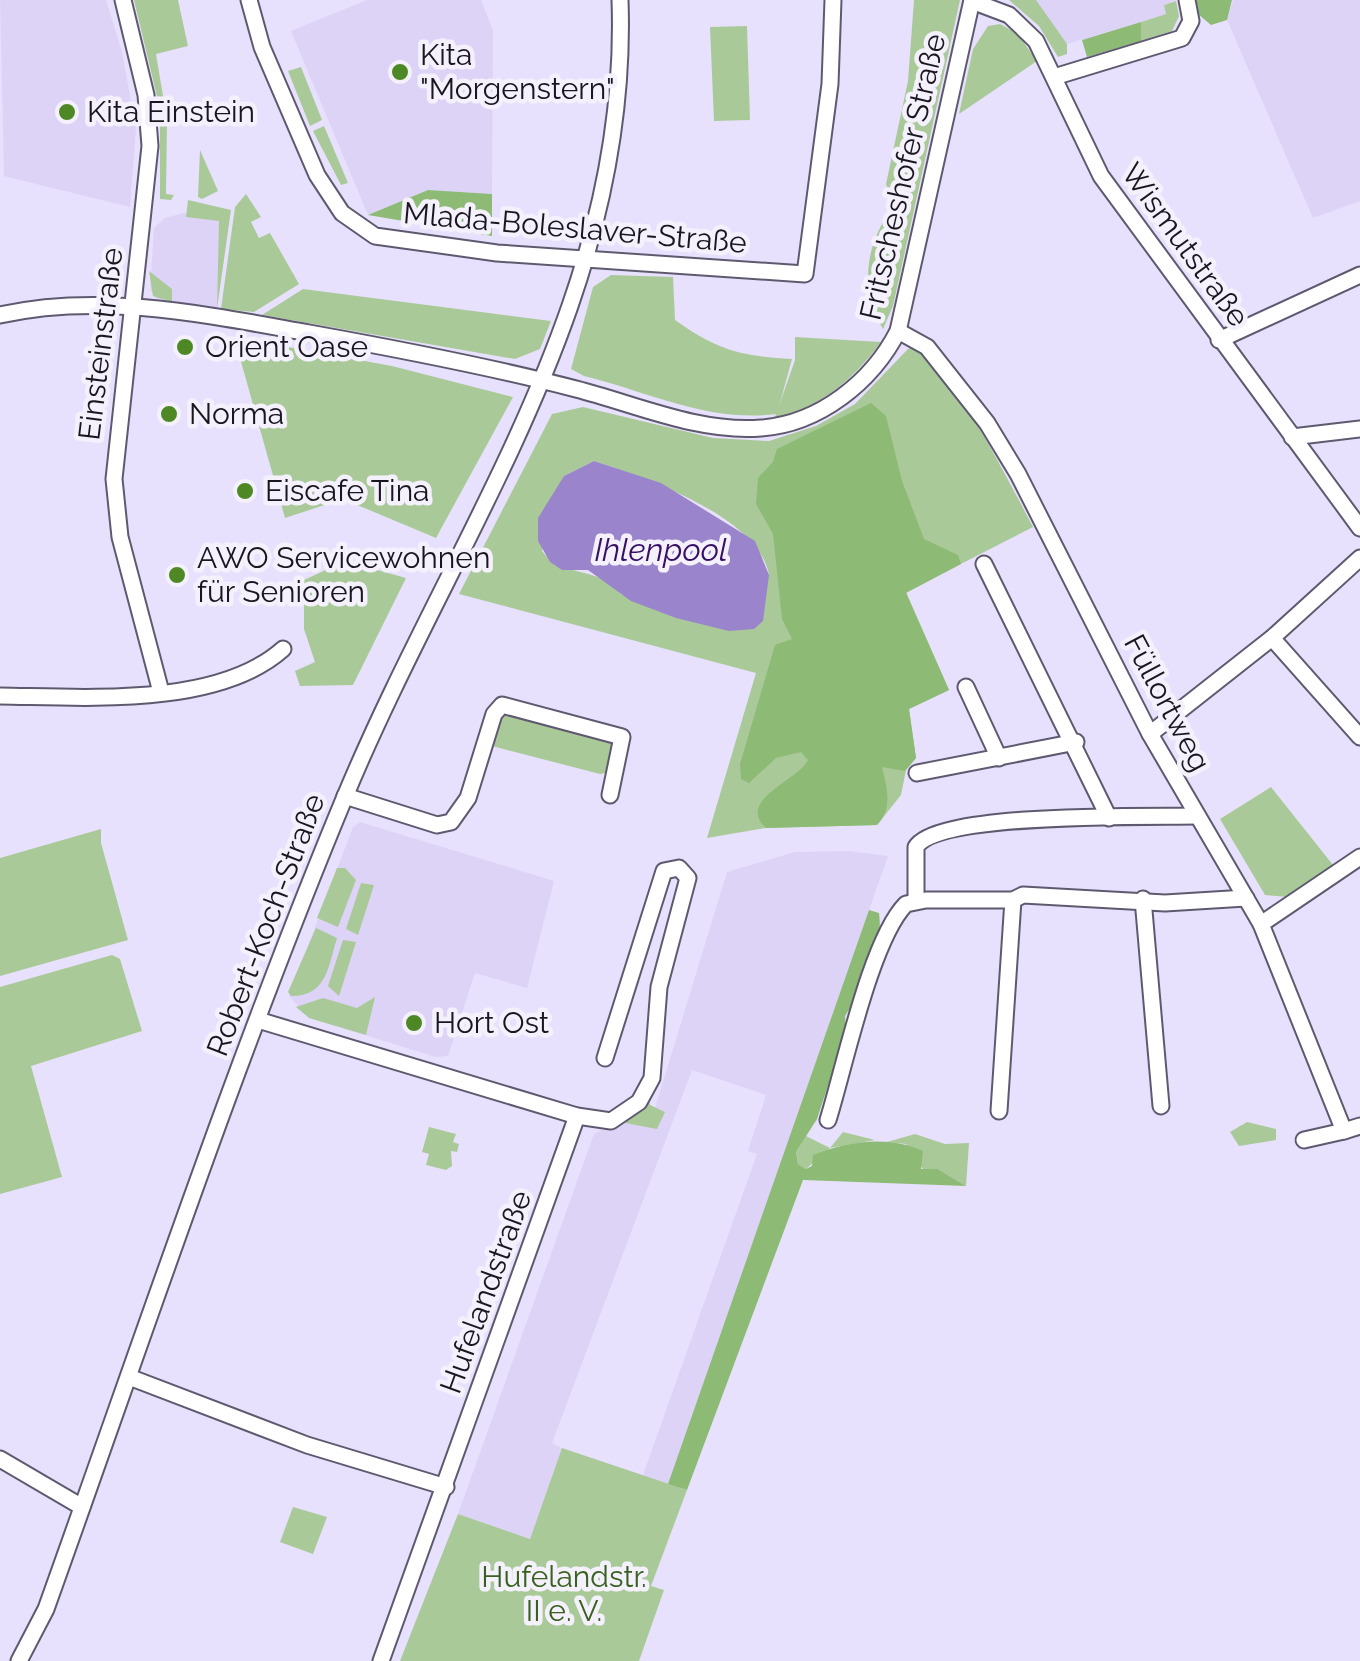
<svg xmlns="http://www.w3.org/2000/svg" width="1360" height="1661" font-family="Raleway,sans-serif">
<rect width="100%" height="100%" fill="#e8e1fd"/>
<g fill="#ddd3f6">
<polygon points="0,0 106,0 122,52 136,129 130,207 4,176"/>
<polygon points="367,0 481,0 493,31 492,194 428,190 368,215 291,31"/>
<polygon points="1035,0 1176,0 1164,5 1167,14 1067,44"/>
<polygon points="1233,0 1360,0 1360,201 1313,218 1227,20"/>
<polygon points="184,213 224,217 217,309 157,299 150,290 154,228 165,218"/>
<polygon points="360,822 554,881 527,988 475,973 448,1056 436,1057 309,1018 289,996 353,827"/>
<polygon points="848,851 888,856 668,1484 643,1475 757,1154 748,1151 766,1095 692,1070 552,1443 562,1448 530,1539 458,1514 594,1134 650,1105 655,1108 727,872 795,852"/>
</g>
<g fill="#a9ca98" fill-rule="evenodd">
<polygon points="134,0 178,0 188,46 156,54 167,120 166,194 174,195 171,200 160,199 160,109"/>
<path d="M914,0H960L893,306L883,329C859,290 865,241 894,207L886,184L908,81Z"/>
<polygon points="1009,0 1036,0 1067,44 1067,54 1058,57 1039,26"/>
<polygon points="1176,1 1179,16 1172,31 1141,41 1141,22 1166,14 1164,5"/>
<polygon points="1000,24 1017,33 1037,61 959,114 973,49 988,26"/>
<polygon points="747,26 750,120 714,121 710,27"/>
<polygon points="301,67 322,120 310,126 288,71"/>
<polygon points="324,126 348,183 341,185 313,131"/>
<polygon points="200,150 218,191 202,199 198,197"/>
<polygon points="246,194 261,217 251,222 259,238 270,233 299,284 254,312 221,309 235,207"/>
<polygon points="188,200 231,210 217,309 219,221 186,217"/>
<polygon points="149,271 172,289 172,302 153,296"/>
<path d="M611,275L673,277L675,320C717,350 740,356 792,359L777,414C709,423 649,392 584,376L571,369L593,287Z"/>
<polygon points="303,289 551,321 540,349 515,359 262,315"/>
<polygon points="234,337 392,366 513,397 436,538 343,499 285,518"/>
<path d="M795,337L881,342C852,381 821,406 774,420L795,360Z"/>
<path d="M909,348C949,357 1013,490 1033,527L906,592L949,690L909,709L916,758L906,770L901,795L877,825L766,828L707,838L756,673L459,594L552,414L583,407L713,438L769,441L816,426L855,404ZM594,461C646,478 759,517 769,575L622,595C596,563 563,580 542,551L564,476Z"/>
<polygon points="345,561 406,578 353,685 300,686 295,671 315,662 304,629 304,580"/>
<polygon points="503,712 614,738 612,772 600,774 492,746"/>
<polygon points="1271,787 1333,865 1287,897 1265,895 1220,819"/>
<polygon points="101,829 101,843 128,940 0,976 0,858"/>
<polygon points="337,868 345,868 356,880 338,927 317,918"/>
<polygon points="361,883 374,885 358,935 346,929"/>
<path d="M316,928L337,938C328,967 327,996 291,996L288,992Z"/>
<polygon points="343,940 356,942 339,996 328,986"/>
<polygon points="112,955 120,959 142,1031 31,1066 62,1177 0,1194 0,987"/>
<polygon points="375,997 366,1035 309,1018 296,1007 323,998 357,1008"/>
<polygon points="648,1097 650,1105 665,1112 657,1129 625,1123"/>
<polygon points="1247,1122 1276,1129 1276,1140 1239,1146 1230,1132"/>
<polygon points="429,1127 456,1134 453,1142 459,1144 457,1152 451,1151 452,1166 446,1170 426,1165 429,1154 422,1152"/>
<polygon points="843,1132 875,1140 830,1148 806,1169 798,1164 796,1152 806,1136 830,1148"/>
<polygon points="915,1134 945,1144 969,1143 966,1186 938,1169 925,1172 906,1144 887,1142"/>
<polygon points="562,1448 687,1490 651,1586 664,1590 639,1661 400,1661 458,1514 530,1539"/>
<polygon points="293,1507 327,1517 313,1554 280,1542"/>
</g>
<g fill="#8dba75">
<polygon points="1195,0 1232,0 1227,20 1211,25 1198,14"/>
<polygon points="1141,22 1141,41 1087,57 1082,40"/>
<polygon points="428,190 492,194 492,236 368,215"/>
<path d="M871,403L886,416L902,481L924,539L958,555L961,564L906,593L949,690L909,709L916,758L905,771L882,767C887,787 893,809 877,825L766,828C735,800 799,780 808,760L801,752L776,758L749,783L741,779L740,764L775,645L792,639L782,619L773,534L756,504L758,478L773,462L777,449Z"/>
<path d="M869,910L879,913C884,948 864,988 845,1016L846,1031L817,1119L796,1152L798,1164L806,1169L812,1166L813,1155C848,1141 888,1135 923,1151L921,1169H938L966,1186L803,1180L687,1490L668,1484Z"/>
</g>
<polygon fill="#9a84cb" points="594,461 661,483 755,541 769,575 763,621 754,629 729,631 676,618 631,601 588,570 562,570 550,562 538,541 538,518 564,476"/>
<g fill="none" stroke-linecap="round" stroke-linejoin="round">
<g stroke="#5f5970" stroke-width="19">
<g id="street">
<polyline points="123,0 146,95 150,146 114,479 120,537 161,692"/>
<polyline points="249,0 262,47 317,175 342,213 375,236 497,253 805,274 830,84 833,0"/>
<polyline points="972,1 1009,15 1036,41 1101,176 1360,528"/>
<polyline points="1054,77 1182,38 1191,21 1187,0"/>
<path d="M0,315C101,292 208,315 309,333C398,349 488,366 576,389C635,404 699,433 761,428C819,424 872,382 898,331L972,0"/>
<polyline points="898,331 927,347 987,423 1018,474 1150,734 1261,924 1344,1131 1360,1126"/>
<polyline points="1219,340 1360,275"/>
<polyline points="1292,437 1360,429"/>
<polyline points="984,564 1109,818"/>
<polyline points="1272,638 1360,737"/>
<polyline points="966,687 999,758"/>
<path d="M0,696C82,697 217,708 283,649"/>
<polyline points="1150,734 1272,638 1360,558"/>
<polyline points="917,773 1076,742"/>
<polyline points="345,796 437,825 451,822 468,798 494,714 502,705 622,737 610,795"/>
<polyline points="1143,899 1161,1106"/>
<path d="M916,901V847C937,812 1149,817 1196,816"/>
<polyline points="1261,924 1360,857"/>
<polyline points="258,1020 577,1116 611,1121 639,1102 652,1078 659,987 688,878 679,868 664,871 605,1058"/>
<polyline points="999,1111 1013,900"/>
<path d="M828,1120C844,1069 871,939 906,904L926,900H1013L1023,895L1165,903L1246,898"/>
<polyline points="1304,1140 1344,1131"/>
<polyline points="129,1377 307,1445 446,1487"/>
<polyline points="0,1459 82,1507"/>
<path d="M19,1661L46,1609C143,1338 234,1064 344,799C454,533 631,303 620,0"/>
<polyline points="381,1661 577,1116"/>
</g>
</g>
<use href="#street" stroke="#fff" stroke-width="15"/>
</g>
<g fill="#4e8825" stroke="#f4f1fc" stroke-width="4">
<circle cx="400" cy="72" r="10"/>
<circle cx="67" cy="112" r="10"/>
<circle cx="185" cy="347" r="10"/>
<circle cx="169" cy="414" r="10"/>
<circle cx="245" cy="491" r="10"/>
<circle cx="177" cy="575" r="10"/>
<circle cx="414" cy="1023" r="10"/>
</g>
<g text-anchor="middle" stroke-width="9" stroke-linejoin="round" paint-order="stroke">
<g font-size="30" fill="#19161f" stroke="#f4f1fc" text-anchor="start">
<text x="420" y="65">Kita<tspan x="420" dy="34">"Morgenstern"</tspan></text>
<text x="87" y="122">Kita Einstein</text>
<text x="205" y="357">Orient Oase</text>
<text x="189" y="424">Norma</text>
<text x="265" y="501">Eiscafe Tina</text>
<text x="197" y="568">AWO Servicewohnen<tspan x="197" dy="34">für Senioren</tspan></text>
<text x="434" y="1033">Hort Ost</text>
</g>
<g font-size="30" fill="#19161f" stroke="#f4f1fc">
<text transform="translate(903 177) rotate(-77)" y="10">Fritscheshofer Straße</text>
<text transform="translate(575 228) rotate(5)" y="10">Mlada-Boleslaver-Straße</text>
<text transform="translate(1185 245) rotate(54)" y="10">Wismutstraße</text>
<text transform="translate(101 344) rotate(-83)" y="10">Einsteinstraße</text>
<text transform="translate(1167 703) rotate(62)" y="10">Füllortweg</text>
<text transform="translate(266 925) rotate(-69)" y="10">Robert-Koch-Straße</text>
<text transform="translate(486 1292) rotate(-70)" y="10">Hufelandstraße</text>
</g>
<g font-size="30" fill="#37611c" stroke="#f4f1fc">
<text x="564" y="1587">Hufelandstr.<tspan x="564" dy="34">II e. V.</tspan></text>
</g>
<g font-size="32" font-style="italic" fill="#371065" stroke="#f4f1fc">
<text x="661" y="561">Ihlenpool</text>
</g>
</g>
</svg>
